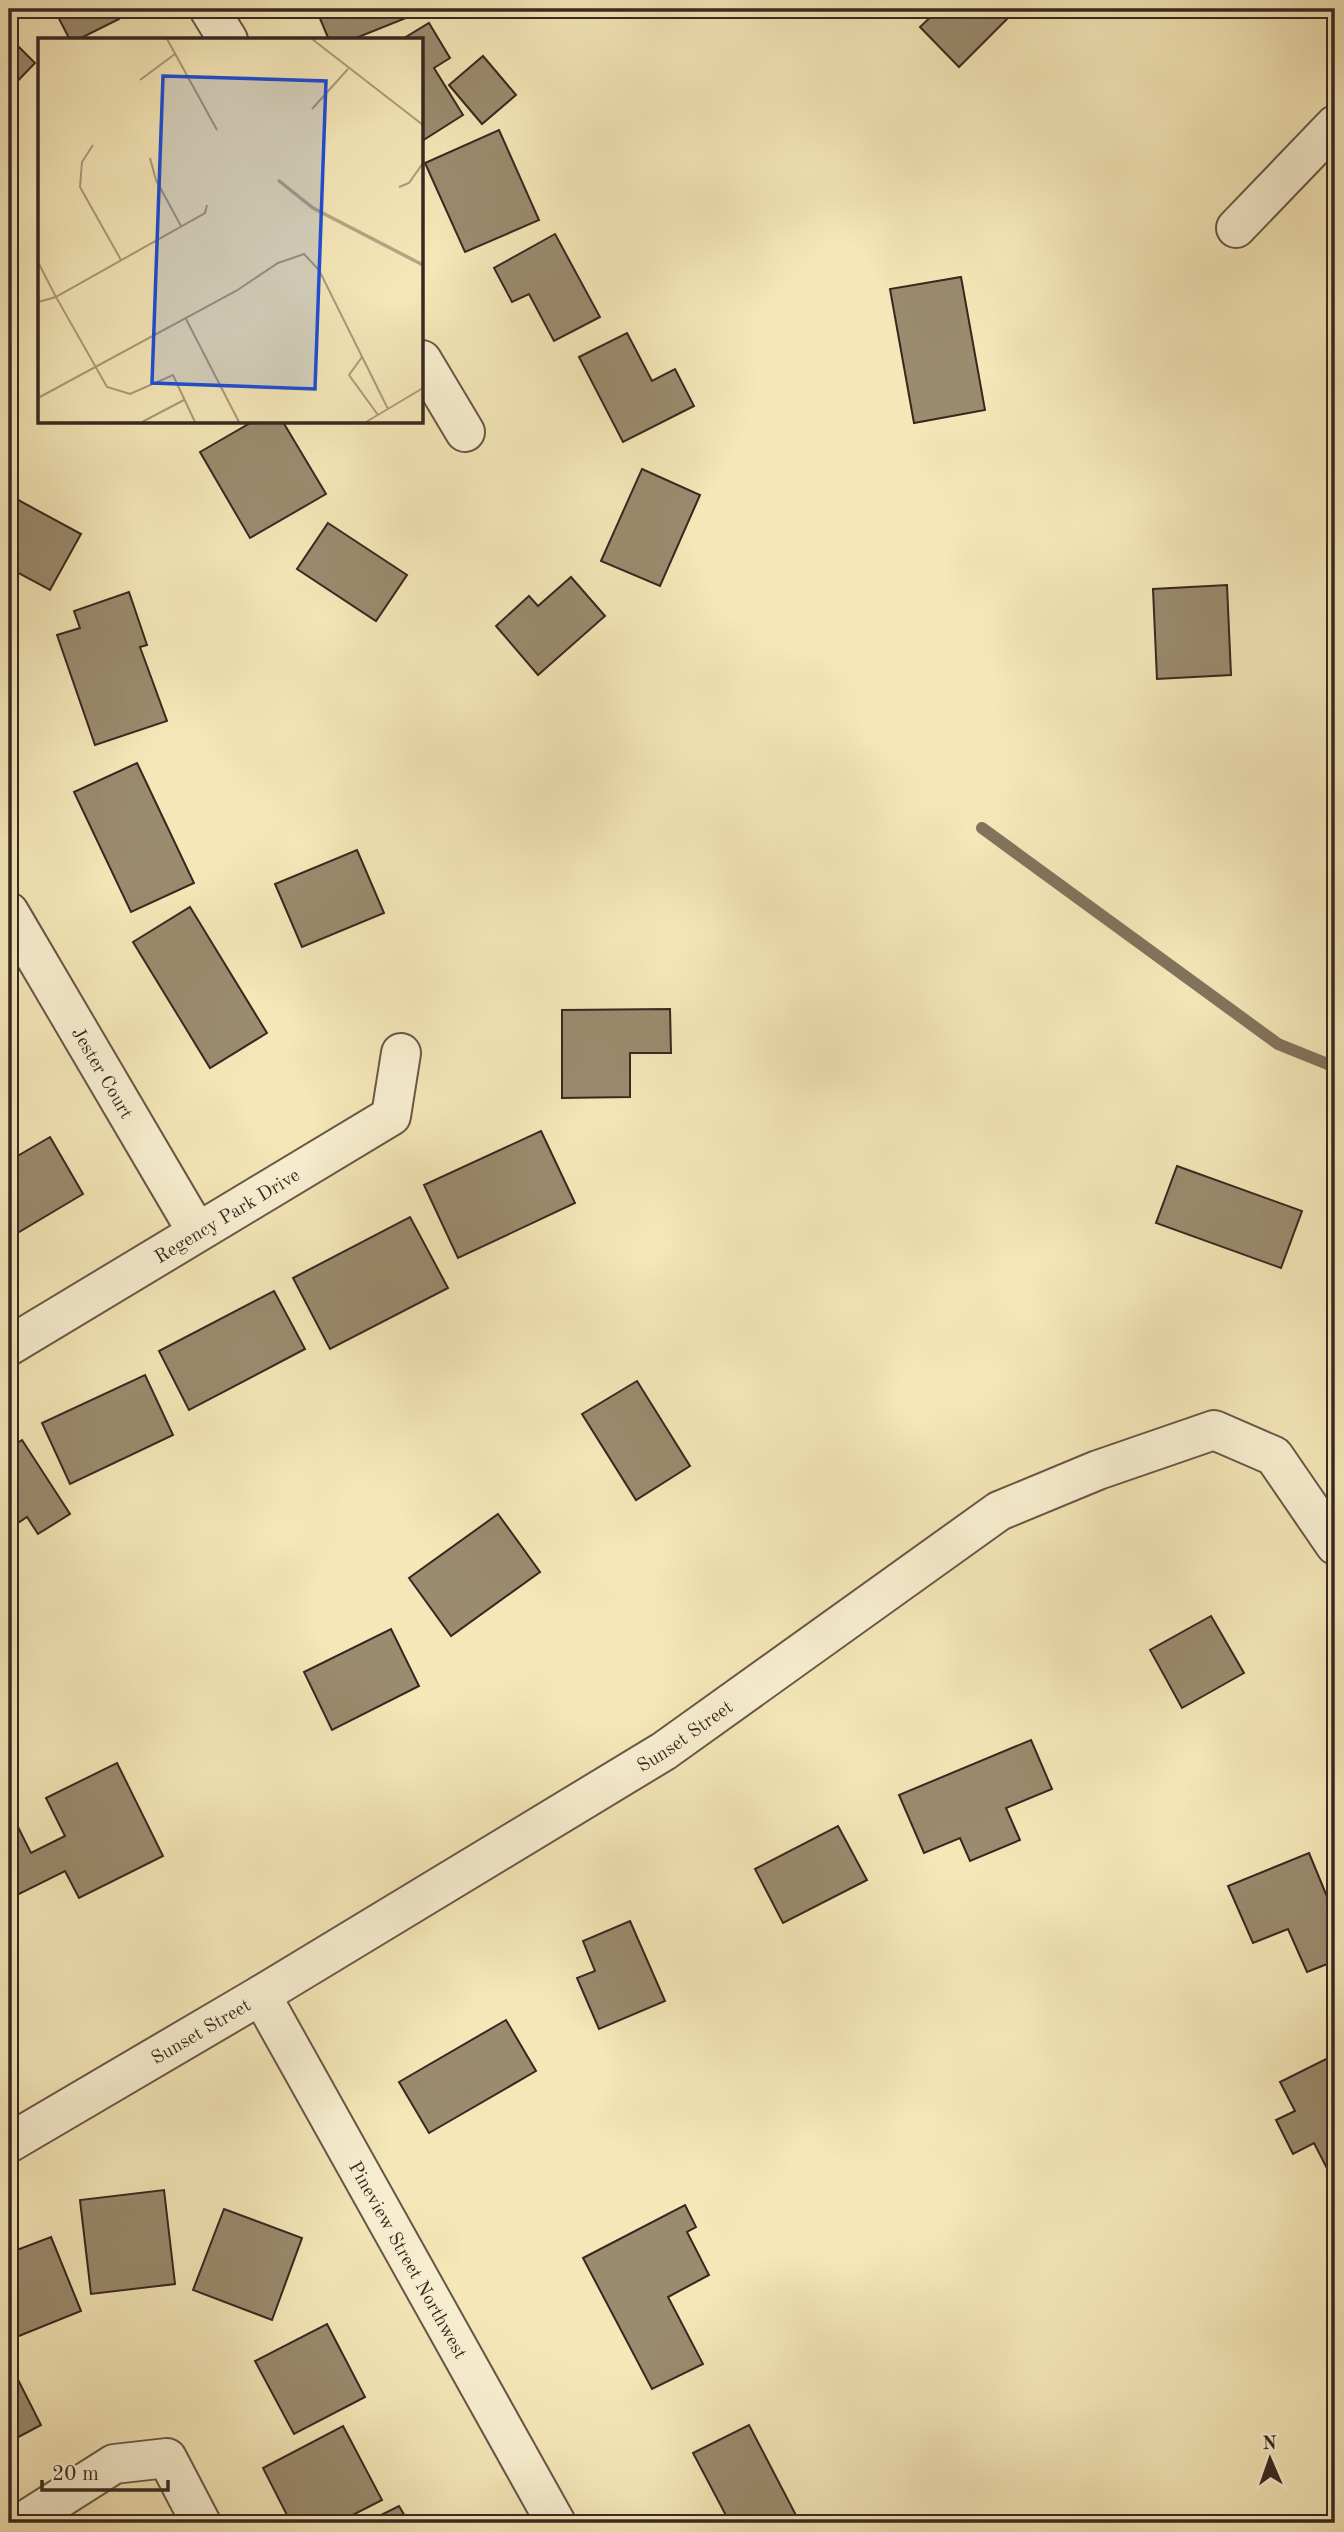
<svg xmlns="http://www.w3.org/2000/svg" width="1344" height="2532" font-family="'Old Standard TT',serif">
<rect width="100%" height="100%" fill="#f5e7b8"/>
<filter id="stains"><feTurbulence type="fractalNoise" baseFrequency=".00286" numOctaves="4"/><feColorMatrix values="0 0 0 0 .2 0 0 0 0 .09 0 0 0 0 .02 0 0 0 .5 -.17"/></filter>
<radialGradient id="worn" r=".72"><stop offset=".6" stop-color="#630" stop-opacity="0"/><stop offset="1" stop-color="#630" stop-opacity=".3"/></radialGradient>
<g fill="none" stroke-linecap="round" stroke-linejoin="round">
<polyline stroke="#83735c" stroke-width="12" points="982,828 1278,1044 1335,1067"/>
</g>
<g fill="#9b8b6f" stroke="#392720" stroke-width="2">
<polygon points="54,9 114,9 119,19 77,40 70,40"/>
<polygon points="316,9 408,9 411,16 351,40 329,40"/>
<polygon points="939,9 997,9 1007,19 959,67 920,27"/>
<polygon points="429,23 450,58 434,68 463,115 422,141 422,40 401,40"/>
<polygon points="9,37 35,63 9,90"/>
<polygon points="483,56 516,95 482,124 449,85"/>
<polygon points="499,130 539,220 465,252 425,163"/>
<polygon points="555,234 600,317 554,341 529,294 512,302 494,268"/>
<polygon points="961,277 985,410 914,423 890,289"/>
<polygon points="627,333 652,381 675,369 694,406 623,442 579,357"/>
<polygon points="252,422 283,422 326,494 250,538 200,452"/>
<polygon points="642,469 700,495 660,586 601,561"/>
<polygon points="9,495 81,534 50,590 9,568"/>
<polygon points="328,523 407,575 376,621 297,569"/>
<polygon points="571,577 605,616 538,675 496,626 529,596 538,606"/>
<polygon points="1227,585 1231,675 1157,679 1153,589"/>
<polygon points="129,592 147,645 140,647 167,721 95,745 57,635 80,628 74,611"/>
<polygon points="137,763 194,883 131,912 74,792"/>
<polygon points="357,850 384,913 302,947 275,884"/>
<polygon points="190,907 267,1033 210,1068 133,942"/>
<polygon points="670,1009 671,1053 630,1053 630,1097 562,1098 562,1010"/>
<polygon points="541,1131 575,1203 458,1258 424,1185"/>
<polygon points="50,1137 83,1194 9,1238 9,1161"/>
<polygon points="1177,1166 1302,1211 1281,1268 1156,1223"/>
<polygon points="410,1217 448,1288 330,1349 293,1278"/>
<polygon points="274,1291 305,1349 189,1410 159,1351"/>
<polygon points="145,1375 173,1435 70,1484 42,1423"/>
<polygon points="637,1381 690,1466 636,1500 582,1414"/>
<polygon points="22,1440 70,1514 38,1534 27,1517 9,1529 9,1448"/>
<polygon points="498,1514 540,1572 451,1636 409,1578"/>
<polygon points="1211,1616 1244,1673 1182,1708 1150,1650"/>
<polygon points="391,1629 419,1686 332,1730 304,1672"/>
<polygon points="1031,1740 1052,1789 1006,1808 1020,1840 970,1861 960,1838 924,1853 899,1795"/>
<polygon points="117,1763 163,1856 79,1898 65,1871 9,1899 9,1809 31,1853 65,1836 46,1798"/>
<polygon points="838,1826 867,1880 783,1923 755,1869"/>
<polygon points="1309,1853 1335,1916 1335,1961 1307,1972 1288,1929 1253,1943 1228,1886"/>
<polygon points="630,1921 665,2001 599,2029 577,1978 595,1971 583,1941"/>
<polygon points="506,2020 536,2071 429,2133 399,2082"/>
<polygon points="1332,2056 1335,2062 1335,2184 1314,2143 1293,2154 1276,2120 1295,2111 1280,2082"/>
<polygon points="164,2190 175,2284 91,2294 80,2200"/>
<polygon points="685,2205 696,2227 687,2232 709,2275 668,2297 703,2364 652,2389 583,2258"/>
<polygon points="224,2209 302,2238 272,2320 193,2290"/>
<polygon points="51,2237 81,2311 9,2340 9,2253"/>
<polygon points="327,2324 365,2397 294,2434 255,2361"/>
<polygon points="9,2362 41,2425 9,2442"/>
<polygon points="749,2425 800,2523 730,2523 693,2453"/>
<polygon points="343,2426 382,2500 337,2523 291,2523 263,2468"/>
<polygon points="399,2506 409,2523 365,2523"/>
</g>
<g fill="none" stroke-linecap="round" stroke-linejoin="round">
<g stroke="#685746" stroke-width="42">
<g id="minor">
<polyline points="209,9 228,40"/>
<polyline points="1236,228 1335,125"/>
<polyline points="422,360 465,432"/>
<path id="s1" d="M9,912L197,1232"/>
<path id="s2" d="M9,1346L391,1116L401,1053"/>
<path id="s3" d="M261,1995L556,2523"/>
<path id="s4" d="M9,2143L261,1995L664,1751L999,1511L1098,1470L1214,1430L1274,1456L1335,1545"/>
<polyline points="21,2523 114,2464 167,2458 201,2523"/>
</g>
</g>
<use href="#minor" stroke="#f8efd1" stroke-width="38"/>
</g>
<g text-anchor="middle" stroke-width="6" stroke-linejoin="round" paint-order="stroke">
<g font-size="19" fill="#392720" stroke="#f8efd1">
<text dy="7" stroke="none"><textPath href="#s1" startOffset="186">Jester Court</textPath></text>
<text dy="7" stroke="none"><textPath href="#s2" startOffset="254">Regency Park Drive</textPath></text>
<text dy="7" stroke="none"><textPath href="#s4" startOffset="789">Sunset Street</textPath></text>
<text dy="7" stroke="none"><textPath href="#s4" startOffset="222">Sunset Street</textPath></text>
<text dy="7" stroke="none"><textPath href="#s3" startOffset="303">Pineview Street Northwest</textPath></text>
</g>
</g>
<g transform="translate(38 38)">
<rect width="385" height="385" fill="#f5e7b8"/>
<path fill="none" stroke="#b5a684" stroke-width="3.5" d="M240,142L275,170L385,227"/>
<path fill="none" stroke="#aa9a7b" stroke-width="2" d="M129,1L179,92M274,1L385,87M102,42L137,16M274,71L310,31M55,107L44,124L42,149L83,222M112,120L118,142L143,188M361,149L371,145L385,125M0,224L18,259L0,264M148,281L201,384M324,319L311,337L340,377M0,360L198,253L240,225L266,216L281,232L350,371M104,384L146,362M157,384L135,337L92,356L69,349L18,259L167,175L169,167M328,384L385,350"/>
<path fill="#1d4ed8" fill-opacity="0.15" stroke="#1d4ed8" stroke-width="3.5" d="M125,38L288,43L277,351L114,345Z"/>
<rect width="385" height="385" fill="none" stroke="#392720" stroke-width="3.5"/>
</g>
<rect width="1344" height="2532" fill="none" stroke="#f5e7b8" stroke-width="35"/>
<rect x="10" y="10" width="1323" height="2511" fill="none" stroke="#392720" stroke-width="3.5"/>
<rect x="18" y="18" width="1309" height="2497" fill="none" stroke="#392720" stroke-width="2"/>
<g transform="translate(1270 2459) rotate(358)" stroke="#f8efd1" stroke-width="5" paint-order="stroke">
<path d="M0-5L12 26L0 18L-12 26Z" fill="#392720"/>
<text y="-10" font-size="19" font-weight="bold" text-anchor="middle" fill="#392720">N</text>
</g>
<path d="M42 2480v10h126v-10" fill="none" stroke="#392720" stroke-width="3.5"/>
<text x="52" y="2480" font-size="21" fill="#392720" stroke="#f8efd1" stroke-width="5" paint-order="stroke">20 m</text>
<rect width="100%" height="100%" filter="url(#stains)"/>
<rect width="100%" height="100%" fill="url(#worn)"/>
</svg>
